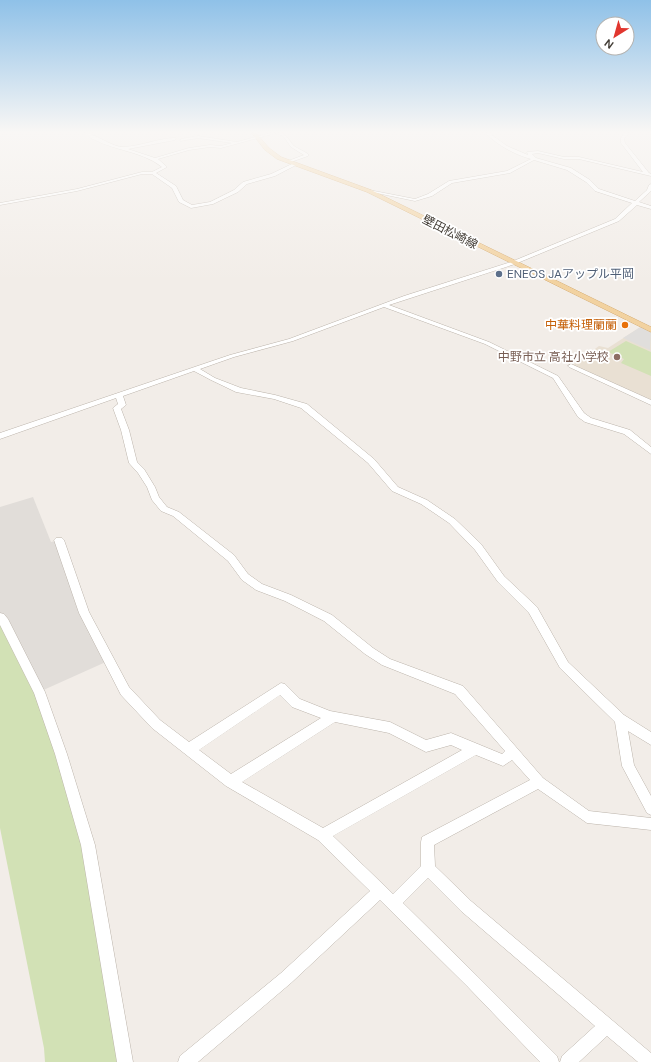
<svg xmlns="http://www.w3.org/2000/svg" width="651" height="1062" font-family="'DM Sans','Noto Sans JP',sans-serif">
<rect width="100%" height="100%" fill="#f2ede8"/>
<polygon fill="#e1ddd9" points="33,497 51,542 59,540 108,661 39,692 0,617 0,507"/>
<polygon fill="#e9e0d3" points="642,326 651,330 651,403 571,366 599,346 608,348"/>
<g fill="#d2e1b5">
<polygon points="626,341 651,352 651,376 621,363 624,359 608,352"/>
<polygon points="0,617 39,692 88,845 125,1062 45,1062 44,1048 0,828"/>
</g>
<polygon fill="#e0dedc" points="642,326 651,330 650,350 623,338"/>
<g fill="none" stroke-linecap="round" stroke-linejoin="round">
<g stroke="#bcb4ab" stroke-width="1">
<g id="minor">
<path d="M84,133C93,132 113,148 124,147C141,146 159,138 176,138L175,140L128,149L155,158L189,148L210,145L221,146L232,143L198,138L180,141L181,139L198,136L237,142L270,133H276L221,148L210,147L189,150L158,159L167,167L156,173L176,186L183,200L192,205L210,202L234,190L243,182L271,174L294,163L298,164L275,176L247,184L238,192L213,204L191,208L179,202L172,188L152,174H142L77,191L0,205V203L77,189L142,172H152L162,167C140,149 106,151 84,133Z"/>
<path d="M277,133C287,132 288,140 294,146C298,149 304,151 308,154V156L288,163V161L304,155L291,147L284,137Z"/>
<path d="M485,133H489L507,146L528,155L527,152L538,151L564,157H579L643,172L621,143V138L625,133H629L624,139L625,143L649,173L651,174V176L579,159H564L538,153L532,154L536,158L571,168L590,180L599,189L635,201L647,190L649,185L651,184V191L639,202L651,206V209L637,205L619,221L515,264L389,305L489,342L558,376L584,413L591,418L630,430L651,447V454L624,434L585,422L578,417L553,378L485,344L384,307L293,341L234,357L200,369L215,378L241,388L275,395L307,404L374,459L398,487L427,500L455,519L481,544L504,576L537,607L568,662L624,715L651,732V745L628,731L634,765L651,796V815L647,813L622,766L615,722L560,668L529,613L498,582L475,550L449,523L421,504L392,491L368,463L301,408L274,399L236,392L211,380L194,371L123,396L126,405L121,409L129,430L137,462L144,469L155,487L159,497L167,507L179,512L234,555L248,574L262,584L291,595L332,615L373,648L390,659L463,686L543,778L589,811L651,818V830L587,823L538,789L434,845L435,866L471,901L651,1053V1062H638L607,1036L579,1062H560L562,1056L595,1026L461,911L428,878L403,903L477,976L557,1056L559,1062H540L467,986L380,900L291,983L198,1062H178L180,1056L281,973L370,891L318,840L226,786L152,728L121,695L79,613L54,540L56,538H62L64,540L89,612L129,687L160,720L189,742L281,683L285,684L300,699L330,711L390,722L426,740L451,733L502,754L505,751L455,694L382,665L365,654L324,621L285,601L256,590L242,580L228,561L173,516L161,511L152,500L147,487L138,473L129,463L121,430L113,408L118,404L116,398L0,439V433L230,355L289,339L404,296L511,262L615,219L632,203L595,191L586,182L567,170L534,160L510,173L452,183L432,196L415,201L367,191L369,190L415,199L428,194L449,181L507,171L531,159C513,154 498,145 485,133ZM280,695L292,707L321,718L231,774L199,750ZM335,722L389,733L426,752L451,745L462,750L323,828L242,782ZM476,755L503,766L512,760L530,780L422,837L421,842V866L393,894L333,836Z"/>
<polygon points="571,364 651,400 651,405 569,367 568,366"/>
<polygon points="0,613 4,614 8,619 45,692 67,754 95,845 133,1062 117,1062 81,845 55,754 34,693 0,625"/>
</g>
</g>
<g stroke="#d5ac72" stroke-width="1">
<polygon id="major" points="252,133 256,133 269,148 281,157 371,190 651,327 651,332 367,192 277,159 265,150"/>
</g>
<use href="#minor" fill="#fff" fill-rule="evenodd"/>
<use href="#major" fill="#f2d2a0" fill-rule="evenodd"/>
</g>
<linearGradient id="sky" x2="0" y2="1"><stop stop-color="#8fc1e8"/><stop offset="0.47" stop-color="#f9f7f5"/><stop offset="1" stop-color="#f9f7f5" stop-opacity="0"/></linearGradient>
<rect width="651" height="281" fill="url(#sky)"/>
<circle fill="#5c6f8a" stroke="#fff" stroke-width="1.5" cx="499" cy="274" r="4"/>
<circle fill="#e8710a" stroke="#fff" stroke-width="1.5" cx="625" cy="325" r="4"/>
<circle fill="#8d6e63" stroke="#fff" stroke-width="1.5" cx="617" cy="357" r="4"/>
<g text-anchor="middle" stroke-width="3.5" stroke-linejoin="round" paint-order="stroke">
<g font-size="12" fill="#443e37" stroke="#fff">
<text transform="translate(450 232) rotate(27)" y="4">壁田松崎線</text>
</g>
<g font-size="12" fill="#4e5e75" stroke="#fff" text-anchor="start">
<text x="507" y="278">ENEOS JAアップル平岡</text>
</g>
<g font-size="12" fill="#c56008" stroke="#fff" text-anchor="end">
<text x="617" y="329">中華料理蘭蘭</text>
</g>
<g font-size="12" fill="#785e54" stroke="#fff" text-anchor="end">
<text x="609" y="361">中野市立 高社小学校</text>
</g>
</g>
<g transform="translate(615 36) rotate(217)"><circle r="19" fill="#ffffff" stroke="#b4b2af"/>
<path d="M0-3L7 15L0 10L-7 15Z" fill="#e1362f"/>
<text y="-6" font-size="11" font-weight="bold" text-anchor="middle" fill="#443e37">N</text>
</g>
</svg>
